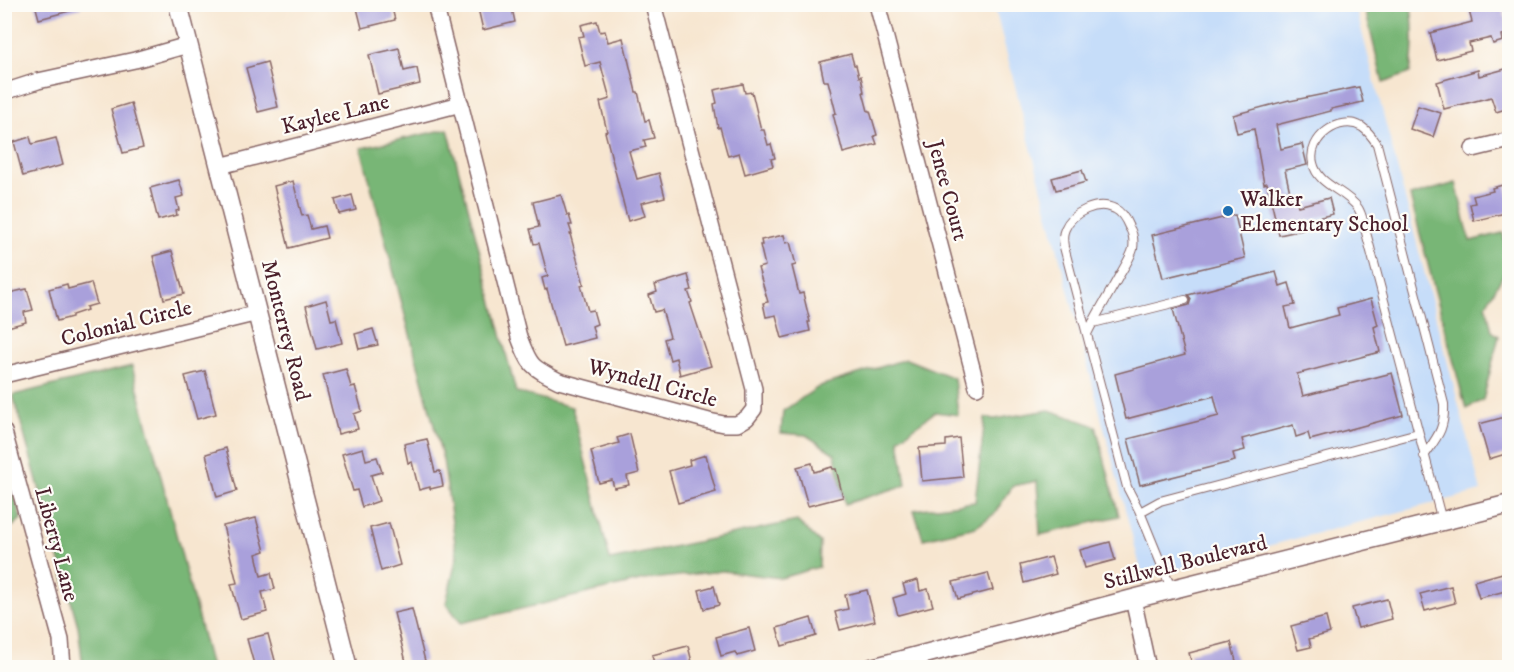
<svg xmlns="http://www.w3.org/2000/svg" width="1514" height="672" font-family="'IM FELL DW Pica',serif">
<rect width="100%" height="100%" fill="#fdfcf7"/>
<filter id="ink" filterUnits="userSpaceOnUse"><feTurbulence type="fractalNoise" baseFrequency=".0167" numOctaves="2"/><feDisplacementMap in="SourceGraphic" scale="12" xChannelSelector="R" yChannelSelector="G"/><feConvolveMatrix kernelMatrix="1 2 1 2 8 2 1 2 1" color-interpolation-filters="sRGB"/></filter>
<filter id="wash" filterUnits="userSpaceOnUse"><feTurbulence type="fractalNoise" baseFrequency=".008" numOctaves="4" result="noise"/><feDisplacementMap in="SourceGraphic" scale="24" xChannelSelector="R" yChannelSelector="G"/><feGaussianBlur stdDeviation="1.35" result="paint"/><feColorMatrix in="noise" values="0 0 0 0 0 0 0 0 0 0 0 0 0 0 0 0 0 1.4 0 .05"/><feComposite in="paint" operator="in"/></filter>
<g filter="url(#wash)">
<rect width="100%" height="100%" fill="#f7e6d0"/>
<polygon fill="#c6ddf9" points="994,5 1355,5 1481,491 1143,578"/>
<g fill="#78b676" stroke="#616a50" stroke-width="1.5">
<path d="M1364,5H1411C1414,26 1414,51 1410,73L1383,83Z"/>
<polygon points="448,129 516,392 572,407 610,560 797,521 820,542 819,567 781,578 722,571 644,580 461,623 446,603 457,556 443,460 361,148"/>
<polygon points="1456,183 1470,241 1503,233 1509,265 1486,305 1492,331 1499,336 1483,400 1466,409 1410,196"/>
<polygon points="906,359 954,378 958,415 935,412 899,439 906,485 845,504 835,454 806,435 781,433 783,411 820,386"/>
<polygon points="132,366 211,667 83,667 78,626 13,395"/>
<polygon points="1049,410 1096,426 1119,516 1040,535 1037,481 1013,486 994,514 976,527 923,539 914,510 975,502 985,418 995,419"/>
<polygon points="4,458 21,519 13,526 5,528"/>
</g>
<g id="blocks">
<g fill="#a9a0db">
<polygon points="35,4 80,4 81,8 39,19"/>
<polygon points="356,4 391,4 395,20 362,28"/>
<polygon points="477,4 511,4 515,22 483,30"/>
<polygon points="1502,6 1509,33 1502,35 1503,41 1493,44 1491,38 1469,43 1471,51 1437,60 1430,33 1472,22 1469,11 1484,8 1484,11"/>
<polygon points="597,21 600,32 605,31 608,42 623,38 636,92 638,92 645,121 649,120 654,138 644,140 646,147 629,151 637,179 659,173 665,197 641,203 645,216 628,221 605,132 607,131 600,102 610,99 600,62 585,66 578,37 584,36 581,25"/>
<polygon points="399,48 404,71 417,68 420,84 378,94 369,55"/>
<polygon points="851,54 854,65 856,65 859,77 861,76 864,92 863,92 868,111 870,111 877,135 874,136 877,144 843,153 833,114 836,113 828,81 824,81 820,62"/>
<polygon points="267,62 278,107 258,112 246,68"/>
<polygon points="1509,68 1509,108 1496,112 1491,97 1444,109 1437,82 1478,70 1479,76"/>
<polygon points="743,84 745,93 752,92 761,130 764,130 768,145 771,144 775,158 771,159 773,166 745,174 739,153 728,156 720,127 718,128 714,104 717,103 714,90"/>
<polygon points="1359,87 1363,102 1331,109 1331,111 1276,125 1281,149 1302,144 1307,165 1285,170 1291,197 1295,196 1298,206 1329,198 1333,214 1301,222 1303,230 1279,235 1267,183 1264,184 1254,129 1237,133 1233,115 1289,100 1290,101"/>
<polygon points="131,103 143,148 123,153 111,109"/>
<polygon points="1418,106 1441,113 1433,137 1410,129"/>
<polygon points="30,137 32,144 56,138 63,165 23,176 14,142"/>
<polygon points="1082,170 1086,182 1056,190 1052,178"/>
<polygon points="179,180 184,196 176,198 179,210 176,211 177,215 158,220 150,188"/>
<polygon points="293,181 302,216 307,215 311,229 324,226 327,238 289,248 274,186"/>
<polygon points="1506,184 1509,197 1509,212 1474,221 1470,204 1475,203 1473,196 1493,191 1492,188"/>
<polygon points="352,195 356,210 339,214 335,200"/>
<polygon points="561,195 567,215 569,215 572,225 569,225 572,234 570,234 584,284 581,285 588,311 593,310 597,324 592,326 595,338 563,346 547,289 545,290 542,278 548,276 539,243 534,244 530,229 539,227 533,202"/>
<polygon points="1235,215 1245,258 1163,278 1152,235"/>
<polygon points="784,235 786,243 790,242 796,265 792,266 799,294 803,293 810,322 808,322 810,331 782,338 776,315 766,317 763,303 768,302 758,268 765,266 760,245 762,245 761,240"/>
<polygon points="172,251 184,294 164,299 153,256"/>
<polygon points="1276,272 1280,286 1289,283 1295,305 1285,307 1290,328 1339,315 1337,308 1371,299 1378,325 1374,327 1380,352 1297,374 1303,396 1392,373 1403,415 1310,440 1308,433 1296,437 1293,425 1242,439 1245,450 1233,453 1235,461 1140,485 1128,439 1219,416 1214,396 1126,419 1115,374 1185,355 1173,309 1189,305 1191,299 1188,295"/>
<polygon points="688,275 692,290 688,291 692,302 690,303 711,366 680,375 676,358 670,360 664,339 670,337 662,310 654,312 649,295 657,292 655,285"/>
<polygon points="91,283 97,304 86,307 87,310 72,315 72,317 57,321 49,289 67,284 68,289"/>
<polygon points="27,289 33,310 24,312 26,322 4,328 4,294"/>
<polygon points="326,300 331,320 336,319 342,343 317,349 306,306"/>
<polygon points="373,329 378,345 359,349 355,334"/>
<polygon points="346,369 351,387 355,386 362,411 354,414 358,429 338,434 323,375"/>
<polygon points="205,371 216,414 197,419 185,376"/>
<polygon points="1505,417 1509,432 1509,453 1489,459 1479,424"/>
<polygon points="630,434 639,473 627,476 629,485 614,488 612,480 599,483 591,451 619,443 617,438"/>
<polygon points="959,438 963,477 922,481 919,448 946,446 946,440"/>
<polygon points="427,439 435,472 440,471 443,486 430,489 430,487 419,490 412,462 408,463 404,444"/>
<polygon points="226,448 237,491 217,497 206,454"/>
<polygon points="363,448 366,460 377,457 382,472 371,475 379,501 362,507 357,490 353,491 342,454"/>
<polygon points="706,455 716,492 678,503 669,471 690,465 689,460"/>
<polygon points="812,463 814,472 832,467 833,469 836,469 843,497 808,506 797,467"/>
<polygon points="256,518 265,551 256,554 261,576 271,573 275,589 262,592 267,612 241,619 231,584 237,583 223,526"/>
<polygon points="389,523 400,565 381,571 370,528"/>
<polygon points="1110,542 1115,560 1085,568 1080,550"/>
<polygon points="1051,557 1056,574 1024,583 1020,565"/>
<polygon points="1506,572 1509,590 1479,598 1474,581"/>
<polygon points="988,573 993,590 958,599 953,582"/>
<polygon points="918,580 920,591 928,589 933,606 898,615 893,598 906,594 903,584"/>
<polygon points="714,586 719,605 704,609 699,590"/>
<polygon points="1451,586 1455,603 1425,611 1420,594"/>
<polygon points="867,590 875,621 840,630 835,612 848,609 845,595"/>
<polygon points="1387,599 1392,619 1358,628 1352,608"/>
<polygon points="412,609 425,661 407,666 394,613"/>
<polygon points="1326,617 1330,633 1309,639 1311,647 1298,650 1291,626"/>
<polygon points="811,618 816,636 782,646 777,628"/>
<polygon points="749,628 755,651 737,656 735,652 721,656 716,637"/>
<polygon points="268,634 277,668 255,668 247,639"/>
<polygon points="1231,642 1236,661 1211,668 1193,668 1189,653"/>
<polygon points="688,646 693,666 686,668 655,668 652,655"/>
</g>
</g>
</g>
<g filter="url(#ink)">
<use href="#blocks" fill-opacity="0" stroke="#876565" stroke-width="1.5"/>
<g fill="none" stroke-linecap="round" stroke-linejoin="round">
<g stroke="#876565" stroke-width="10">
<g id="service">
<polyline points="1093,323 1185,300"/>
<path d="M1087,334C1096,315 1108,296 1118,278C1123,269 1130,259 1133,249C1134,242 1133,233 1129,227C1126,220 1122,212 1115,209C1098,200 1072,212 1065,229C1062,235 1063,241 1064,247L1127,487L1140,512L1171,588"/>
<path d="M1424,456C1438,436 1445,429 1444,404L1377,144C1373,138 1368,131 1362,127C1340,114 1307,138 1313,163C1318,186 1346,190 1358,208C1360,211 1362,217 1363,221L1442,521"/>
<polyline points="1140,512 1160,501 1418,433"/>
</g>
</g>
<g stroke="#876565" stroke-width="18">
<g id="minor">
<path d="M435,4L519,337C530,366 531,367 559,381L709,421L724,424H737L747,418L754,409V389L653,4"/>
<polyline points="877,4 977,387"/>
<polyline points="4,92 38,81 135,60 188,45"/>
<polyline points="1473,149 1510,140"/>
<polyline points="220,166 461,104"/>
<polyline points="4,375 258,313"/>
<polyline points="4,432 61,640 63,668"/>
<polyline points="1133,599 1148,668"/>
</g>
</g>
<g stroke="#876565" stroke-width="21">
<g id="tertiary">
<polyline points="178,4 348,668"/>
<polyline points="872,668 1133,599 1510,504"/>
</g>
</g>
<use href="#service" stroke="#fff" stroke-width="8"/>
<use href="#minor" stroke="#fff" stroke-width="15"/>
<use href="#tertiary" stroke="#fff" stroke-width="18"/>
</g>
</g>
<circle fill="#1f6fb2" stroke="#fdfcf7" stroke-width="2" cx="1228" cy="211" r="6"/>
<g text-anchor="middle" stroke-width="4.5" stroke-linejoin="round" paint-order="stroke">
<g font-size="22" fill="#4a1f2b" stroke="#fdfcf7">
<text transform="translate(335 113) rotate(-14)" y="8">Kaylee Lane</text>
<text transform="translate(949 190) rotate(75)" y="8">Jenee Court</text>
<text transform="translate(126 322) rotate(-14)" y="8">Colonial Circle</text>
<text transform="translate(287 330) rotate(76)" y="8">Monterrey Road</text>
<text transform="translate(653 382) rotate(15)" y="8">Wyndell Circle</text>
<text transform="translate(58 544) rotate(75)" y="8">Liberty Lane</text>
<text transform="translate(1185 561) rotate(-14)" y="8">Stillwell Boulevard</text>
</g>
<g font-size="22" fill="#4a1f2b" stroke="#fdfcf7" text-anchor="start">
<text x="1240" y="206">Walker<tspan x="1240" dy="25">Elementary School</tspan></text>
</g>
</g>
<rect width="1514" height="672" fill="none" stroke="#fdfcf7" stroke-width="24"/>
</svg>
